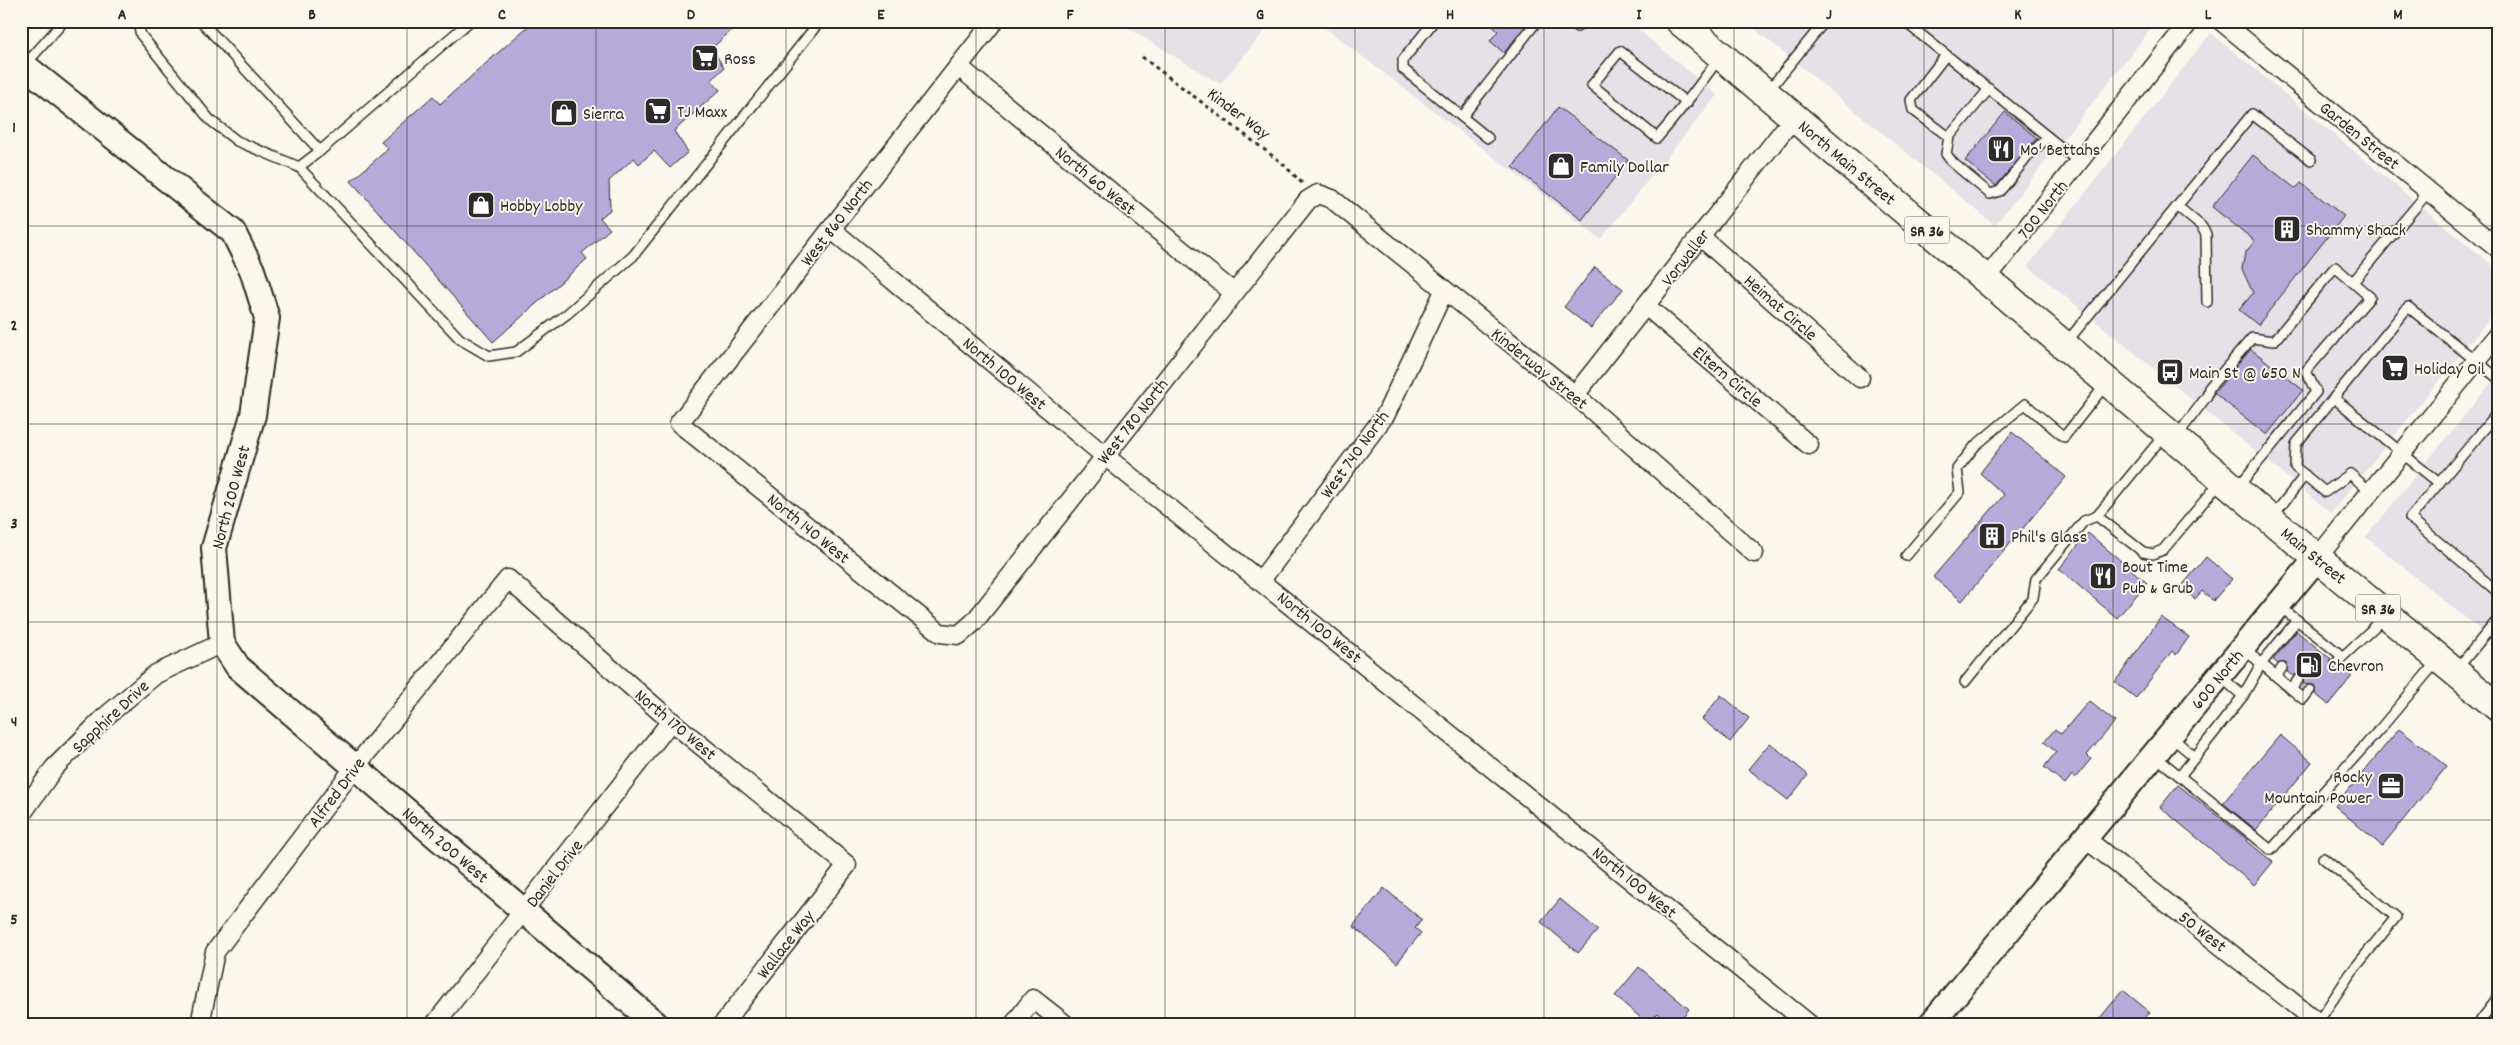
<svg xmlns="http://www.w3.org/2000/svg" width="2520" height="1045" font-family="Dekko,sans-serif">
<rect width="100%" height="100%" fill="#fbf7ec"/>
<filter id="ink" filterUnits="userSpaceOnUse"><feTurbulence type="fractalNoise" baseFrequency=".02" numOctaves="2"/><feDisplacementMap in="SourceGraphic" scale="10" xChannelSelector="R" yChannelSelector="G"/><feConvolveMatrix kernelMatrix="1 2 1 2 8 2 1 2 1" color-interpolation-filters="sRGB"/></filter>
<g filter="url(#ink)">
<g fill="#e6e0e7">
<polygon points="1117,21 1273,21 1220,84"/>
<polygon points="1316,21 1628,21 1717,95 1601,239"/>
<polygon points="1745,21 2157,21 1995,225"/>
<polygon points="2211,33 2499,271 2499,307 2331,513 2028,266"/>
<polygon points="2499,373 2499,645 2366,537"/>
</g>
<g fill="#b6aadb" stroke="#2b2b2b">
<polygon points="534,21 726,21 733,29 712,48 724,68 711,80 720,90 674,131 688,152 670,168 654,151 639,164 634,158 609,181 610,210 600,218 610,229 582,253 587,259 493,342 351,181 388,149 381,142 433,96 440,104"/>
<polygon points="1487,21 1529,21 1504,53 1490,41 1498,31"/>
<polygon points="1558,107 1628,160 1582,220 1513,167"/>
<polygon points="2005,112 2037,138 1996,186 1965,161"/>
<polygon points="2253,155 2296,189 2301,183 2344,216 2258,325 2239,310 2253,293 2242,269 2245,253 2255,241 2212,207"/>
<polygon points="1595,267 1623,289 1591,328 1564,307"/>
<polygon points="2251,349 2303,390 2267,435 2214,393"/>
<polygon points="2012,432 2066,477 1962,601 1933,577 2004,495 1980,473"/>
<polygon points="2088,533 2147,583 2117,618 2059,569"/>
<polygon points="2206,557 2232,579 2213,601 2202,591 2195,599 2181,587"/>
<polygon points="2161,617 2189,637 2176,655 2172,651 2136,698 2115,682"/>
<polygon points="2296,631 2331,659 2332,668 2337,669 2341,667 2352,676 2329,705 2315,694 2314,685 2303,684 2302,675 2298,674 2293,676 2287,672 2286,663 2278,664 2273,660"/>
<polygon points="1721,695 1749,718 1730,742 1702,719"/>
<polygon points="2089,701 2115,722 2087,755 2091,759 2075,778 2072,775 2065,784 2044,767 2056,752 2044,742 2055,729 2061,734"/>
<polygon points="2399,729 2447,766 2382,846 2335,806"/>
<polygon points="2280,735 2312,762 2256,830 2223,803"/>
<polygon points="1770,743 1808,775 1788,800 1748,769"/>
<polygon points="2178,785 2248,840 2247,841 2273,862 2254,885 2160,807"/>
<polygon points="1384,888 1422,920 1415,928 1421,933 1397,963 1353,926"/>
<polygon points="1560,899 1598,930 1578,953 1541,922"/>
<polygon points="1639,967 1689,1009 1677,1024 1670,1024 1658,1013 1648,1024 1615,996"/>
<polygon points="2123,990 2150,1012 2140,1024 2095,1024"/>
</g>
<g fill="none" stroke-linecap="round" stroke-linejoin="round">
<g stroke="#2b2b2b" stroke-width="12">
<g id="lane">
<polyline points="140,21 138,24 141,35 210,120 237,141 299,167 320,151 201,21"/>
<polyline points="1434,21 1403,60 1403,69 1488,138"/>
<polyline points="1904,21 2079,162"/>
<polyline points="1577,27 1583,21"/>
<polyline points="1946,55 1911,100 1913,110 1949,137"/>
<polyline points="24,66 64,21"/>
<polyline points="1989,89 1949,137 1946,154 1953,163 1990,194 2000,191 2029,155 2048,137"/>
<polyline points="1768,91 1825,21"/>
<path d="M1687,103L1620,51L1592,85L1657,138C1679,113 1699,86 1719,58"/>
<polyline points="1462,117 1537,21"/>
<polyline points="320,151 470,21"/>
<polyline points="299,167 460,339 489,356 516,352 567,314 633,256 820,21"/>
<polyline points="2177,206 2201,226 2206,234 2207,302"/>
<polyline points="2353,282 2429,191"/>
<polyline points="2066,343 2252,114 2311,160"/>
<polyline points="2334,398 2439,483"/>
<polyline points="2499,411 2410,518 2499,593"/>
<polyline points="2177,436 2207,396 2209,388 2252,338 2274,341 2335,267 2370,297 2306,371 2316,392 2238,487"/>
<polyline points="2371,492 2350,474 2325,492 2295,467 2296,444 2408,307 2499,379"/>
<polyline points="2097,516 2143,552 2153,554 2163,550 2221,481"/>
<polyline points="2273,516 2305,475"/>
<polyline points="1906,556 1960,492 1957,469 1975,446 2025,404 2064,437 2106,384"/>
<polyline points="2279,606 2297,620"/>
<polyline points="2244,649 2303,699 2310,690"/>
<polyline points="2336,663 2385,617"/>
<polyline points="2456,670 2499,618"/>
<polyline points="2276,676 2282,668"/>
<polyline points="2221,677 2243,696"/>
<polyline points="1965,682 2033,598 2036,579 2084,521 2097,516 2165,434"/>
<polyline points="2291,689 2298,680"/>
<polyline points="2171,737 2195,757 2243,696 2261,664 2297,620 2342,656"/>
<polyline points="2155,756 2271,850 2380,729 2438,660"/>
<polyline points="2180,776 2195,757"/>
<polyline points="2318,1022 2350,974 2396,917 2323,858"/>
<polyline points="2478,1024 2499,997"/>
</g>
</g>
<g stroke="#2b2b2b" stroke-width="21">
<g id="street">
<polyline points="994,21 679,423 940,633 959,635 974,622 1308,200 1318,194 1332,199 1575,395 1754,553"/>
<polyline points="2221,21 2499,249"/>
<polyline points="959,67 1234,293"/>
<polyline points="831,229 1105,456 1809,1024"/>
<polyline points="1701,237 1860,378"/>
<polyline points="1986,279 2190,21"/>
<polyline points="1646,306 1809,445"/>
<polyline points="1575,395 1794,117"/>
<polyline points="2317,558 2499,333"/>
<polyline points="1261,580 1386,414 1444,291"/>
<polyline points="21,815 54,768 105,717 156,674 222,643"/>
<polyline points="2086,839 2320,1024"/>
<polyline points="200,1024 215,952 355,767 508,579 671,721 847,865 723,1024"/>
<polyline points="435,1024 671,721"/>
<polyline points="1014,1024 1033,999 1065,1024"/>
</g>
</g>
<g stroke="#2b2b2b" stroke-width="28">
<g id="secondary">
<path id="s1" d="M21,63L233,232L252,270L267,318L253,415L214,548L222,643L238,667L656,1024"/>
<path id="s2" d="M1931,1024L2317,558"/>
</g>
</g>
<g stroke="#2b2b2b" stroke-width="31">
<g id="highway">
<path id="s3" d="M1680,21L2270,519L2499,708"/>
</g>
</g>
<polyline stroke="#2b2b2b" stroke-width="3" stroke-dasharray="4 4" stroke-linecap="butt" points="1142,57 1282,163 1303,184"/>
<use href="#lane" stroke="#fbf7ec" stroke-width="9"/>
<use href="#street" stroke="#fbf7ec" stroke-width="18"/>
<use href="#secondary" stroke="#fbf7ec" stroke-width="24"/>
<use href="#highway" stroke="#fbf7ec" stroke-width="28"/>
</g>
</g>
<path fill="none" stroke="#2b2b2b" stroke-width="1" stroke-opacity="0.55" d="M217,21V1024M407,21V1024M596,21V1024M786,21V1024M976,21V1024M1165,21V1024M1355,21V1024M1544,21V1024M1734,21V1024M1924,21V1024M2113,21V1024M2303,21V1024M21,226H2499M21,424H2499M21,622H2499M21,820H2499"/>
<defs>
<g id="supermarket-square" transform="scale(1.4375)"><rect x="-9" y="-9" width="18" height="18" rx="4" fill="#2b2b2b" stroke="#fbf7ec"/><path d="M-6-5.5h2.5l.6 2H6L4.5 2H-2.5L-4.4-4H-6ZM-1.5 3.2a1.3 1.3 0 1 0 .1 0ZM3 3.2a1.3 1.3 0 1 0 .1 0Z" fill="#fff"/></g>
<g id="shop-square" transform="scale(1.4375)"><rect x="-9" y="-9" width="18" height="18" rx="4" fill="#2b2b2b" stroke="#fbf7ec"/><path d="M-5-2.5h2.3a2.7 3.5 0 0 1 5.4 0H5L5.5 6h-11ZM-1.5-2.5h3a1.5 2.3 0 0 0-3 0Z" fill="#fff"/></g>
<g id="restaurant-square" transform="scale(1.4375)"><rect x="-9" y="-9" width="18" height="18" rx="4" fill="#2b2b2b" stroke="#fbf7ec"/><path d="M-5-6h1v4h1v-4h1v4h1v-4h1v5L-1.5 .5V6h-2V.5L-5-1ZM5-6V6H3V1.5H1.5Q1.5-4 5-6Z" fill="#fff"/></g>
<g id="building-square" transform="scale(1.4375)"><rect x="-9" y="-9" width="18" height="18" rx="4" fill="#2b2b2b" stroke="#fbf7ec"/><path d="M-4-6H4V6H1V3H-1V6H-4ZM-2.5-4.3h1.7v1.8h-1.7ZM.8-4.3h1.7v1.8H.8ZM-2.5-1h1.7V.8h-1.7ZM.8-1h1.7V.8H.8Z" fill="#fff"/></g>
<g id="bus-square" transform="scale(1.4375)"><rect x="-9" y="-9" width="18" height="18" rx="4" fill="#2b2b2b" stroke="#fbf7ec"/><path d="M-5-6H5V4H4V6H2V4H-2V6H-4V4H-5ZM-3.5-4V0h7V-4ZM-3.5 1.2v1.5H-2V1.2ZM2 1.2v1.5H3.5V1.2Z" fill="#fff"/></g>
<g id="fuel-square" transform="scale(1.4375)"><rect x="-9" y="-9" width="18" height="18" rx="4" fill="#2b2b2b" stroke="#fbf7ec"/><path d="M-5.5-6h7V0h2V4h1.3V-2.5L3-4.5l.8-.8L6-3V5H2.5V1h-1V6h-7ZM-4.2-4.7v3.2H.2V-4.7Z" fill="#fff"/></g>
<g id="office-square" transform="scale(1.4375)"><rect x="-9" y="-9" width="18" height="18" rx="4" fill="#2b2b2b" stroke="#fbf7ec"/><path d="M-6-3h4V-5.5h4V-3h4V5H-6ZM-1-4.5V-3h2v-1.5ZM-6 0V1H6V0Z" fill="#fff"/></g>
</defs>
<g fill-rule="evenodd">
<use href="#supermarket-square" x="705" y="58"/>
<use href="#supermarket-square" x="658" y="111"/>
<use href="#shop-square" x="564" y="113"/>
<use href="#restaurant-square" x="2001" y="149"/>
<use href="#shop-square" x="1561" y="166"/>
<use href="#shop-square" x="481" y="205"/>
<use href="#building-square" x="2287" y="229"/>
<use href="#supermarket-square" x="2395" y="368"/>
<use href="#bus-square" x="2170" y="372"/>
<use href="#building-square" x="1992" y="536"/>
<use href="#restaurant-square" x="2103" y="576"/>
<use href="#fuel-square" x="2309" y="665"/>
<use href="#office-square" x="2391" y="786"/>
</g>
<g text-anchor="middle" stroke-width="4" stroke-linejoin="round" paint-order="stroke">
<g fill="#fbf7ec" stroke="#696865" stroke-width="1">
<rect x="1904.5" y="216.5" width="45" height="27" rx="4"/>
<rect x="2355.5" y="594.5" width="45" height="27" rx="4"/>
</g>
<g font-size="16" font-weight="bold" fill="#2b2b2b">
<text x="1927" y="236">SR 36</text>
<text x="2378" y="614">SR 36</text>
</g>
<g font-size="18" fill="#2b2b2b" stroke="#fbf7ec" text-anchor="start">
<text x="724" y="64">Ross</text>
<text x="677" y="117">TJ Maxx</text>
<text x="583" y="119">Sierra</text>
<text x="2020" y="155">Mo' Bettahs</text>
<text x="1580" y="172">Family Dollar</text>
<text x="500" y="211">Hobby Lobby</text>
<text x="2306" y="235">Shammy Shack</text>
<text x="2414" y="374">Holiday Oil</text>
<text x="2189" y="378">Main St @ 650 N</text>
<text x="2011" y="542">Phil's Glass</text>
<text x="2122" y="572">Bout Time<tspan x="2122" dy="21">Pub &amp; Grub</tspan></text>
<text x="2328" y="671">Chevron</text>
<text x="2372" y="782" text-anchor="end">Rocky<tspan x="2372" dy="21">Mountain Power</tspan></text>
</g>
<g font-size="18" fill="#2b2b2b" stroke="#fbf7ec">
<text transform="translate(1239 113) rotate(37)" y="6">Kinder Way</text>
<text transform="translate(2360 135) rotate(39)" y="6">Garden Street</text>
<text dy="6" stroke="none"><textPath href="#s3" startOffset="219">North Main Street</textPath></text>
<text transform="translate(1096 180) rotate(39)" y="6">North 60 West</text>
<text transform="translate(2042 209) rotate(-52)" y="6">700 North</text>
<text transform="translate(836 222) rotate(-52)" y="6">West 860 North</text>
<text transform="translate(1685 257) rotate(-52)" y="6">Vorwaller</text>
<text transform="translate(1781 307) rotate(41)" y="6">Heimat Circle</text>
<text transform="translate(1540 368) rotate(39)" y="6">Kinderway Street</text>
<text transform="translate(1005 373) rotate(40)" y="6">North 100 West</text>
<text transform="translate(1728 376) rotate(40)" y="6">Eltern Circle</text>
<text transform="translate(1132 421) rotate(-52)" y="6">West 780 North</text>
<text transform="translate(1354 454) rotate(-54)" y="6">West 740 North</text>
<text transform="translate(230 497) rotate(-75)" y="6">North 200 West</text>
<text transform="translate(809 528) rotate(39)" y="6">North 140 West</text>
<text dy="6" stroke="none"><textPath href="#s3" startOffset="829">Main Street</textPath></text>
<text transform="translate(1320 627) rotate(39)" y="6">North 100 West</text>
<text dy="6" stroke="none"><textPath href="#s2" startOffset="448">600 North</textPath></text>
<text transform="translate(110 716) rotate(-43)" y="6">Sapphire Drive</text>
<text transform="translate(676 724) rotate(40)" y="6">North 170 West</text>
<text transform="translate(336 792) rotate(-53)" y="6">Alfred Drive</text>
<text dy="6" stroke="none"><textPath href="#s1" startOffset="998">North 200 West</textPath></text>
<text transform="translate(554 873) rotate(-52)" y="6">Daniel Drive</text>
<text transform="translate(1635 882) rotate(39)" y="6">North 100 West</text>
<text transform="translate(2203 931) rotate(38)" y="6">50 West</text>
<text transform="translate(785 944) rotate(-52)" y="6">Wallace Way</text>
</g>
</g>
<rect width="2520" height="1045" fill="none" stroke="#fbf7ec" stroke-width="55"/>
<rect x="28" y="28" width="2464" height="990" fill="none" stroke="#2b2b2b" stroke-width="2"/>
<g font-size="16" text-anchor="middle" font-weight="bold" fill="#2b2b2b">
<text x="122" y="19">A</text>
<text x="312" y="19">B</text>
<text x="502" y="19">C</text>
<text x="691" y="19">D</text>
<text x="881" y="19">E</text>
<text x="1070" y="19">F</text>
<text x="1260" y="19">G</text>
<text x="1450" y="19">H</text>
<text x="1639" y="19">I</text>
<text x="1829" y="19">J</text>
<text x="2018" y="19">K</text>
<text x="2208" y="19">L</text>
<text x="2398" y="19">M</text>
<text x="14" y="132">1</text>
<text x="14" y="330">2</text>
<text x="14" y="528">3</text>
<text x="14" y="726">4</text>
<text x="14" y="924">5</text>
</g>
</svg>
